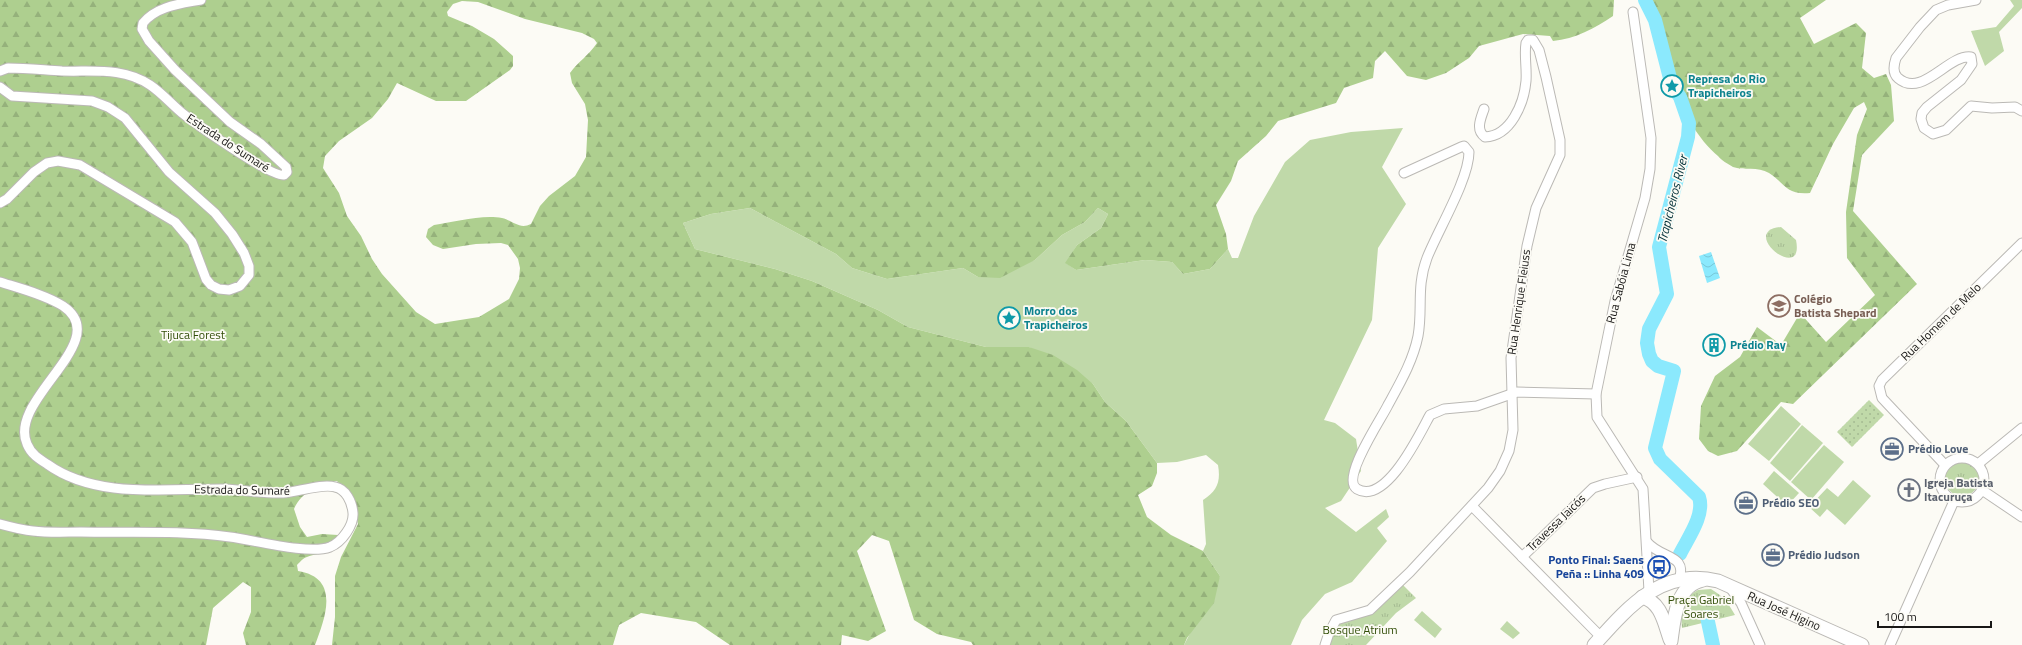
<svg xmlns="http://www.w3.org/2000/svg" width="2022" height="645" font-family="'Titillium Web',sans-serif">
<defs>
<pattern id="forest-firs" width="22" height="20" patternUnits="userSpaceOnUse"><rect width="22" height="20" fill="#aecf8f"/><path d="M5 1l3.5 6h-7zM16 11l3.5 6h-7z" fill="#95b17b"/></pattern>
<pattern id="park-tufts" width="24" height="20" patternUnits="userSpaceOnUse"><rect width="24" height="20" fill="#c0d9a9"/><path d="M3 7l-1-3M5 7V3M7 7l1-3M15 17l-1-3M17 17v-4M19 17l1-3" fill="none" stroke="#a4ba91"/></pattern>
<pattern id="garden-dots" width="8" height="8" patternUnits="userSpaceOnUse"><rect width="8" height="8" fill="#c0d9a9"/><path d="M2 2h.1M6 6h.1" fill="none" stroke="#a4ba91" stroke-width="1.8" stroke-linecap="round"/></pattern>
<pattern id="water-waves" width="16" height="10" patternUnits="userSpaceOnUse"><rect width="16" height="10" fill="#8be9fd"/><path d="M0 5q4-4 8 0t8 0" fill="none" stroke="#77c7d8"/></pattern>
</defs>
<rect width="100%" height="100%" fill="#fcfbf5"/>
<g fill="#c0d9a9">
<polygon points="2010,0 2022,0 2022,8 1999,32 2004,51 1985,66 1971,31 1996,27 2014,6"/>
<path d="M1403,128L1382,167L1406,204L1378,248L1372,320L1324,420L1335,423L1356,439L1361,471L1341,501L1325,508L1356,532L1386,509L1389,517L1377,528L1387,541L1352,582L1325,594L1302,620L1291,645H1184L1220,576L1203,551L1206,544L1203,500C1217,491 1221,482 1218,465L1206,455L1177,462L1157,463L1126,421L1105,402L1093,384L1029,347H986L908,327L878,310L812,281L775,269L695,249L683,223L711,214L750,208L836,254L852,268L887,279L963,268L978,277L1035,260L1062,235L1085,222L1098,208L1108,214L1101,228L1077,245L1066,263L1076,270L1145,260L1172,262L1183,274L1210,269L1228,249L1232,258H1238L1254,216L1285,162L1310,140L1351,132Z"/>
<polygon points="1781,406 1801,424 1769,461 1748,444"/>
<polygon points="1802,425 1823,443 1790,481 1770,463"/>
<polygon points="1824,445 1844,462 1811,500 1791,482"/>
<polygon points="1774,471 1799,493 1787,506 1763,484"/>
<polygon points="1853,480 1871,496 1845,525 1827,509 1820,517 1809,507 1827,488 1838,497"/>
<polygon points="1422,611 1442,629 1435,638 1414,620"/>
<polygon points="1507,621 1520,633 1513,639 1500,629"/>
</g>
<g fill="url(#forest-firs)" fill-rule="evenodd">
<path d="M0,0H1614L1613,16C1595,28 1575,39 1553,41L1550,36L1523,34L1479,46L1469,58L1446,73L1426,80L1407,76L1385,51L1375,61L1373,78L1344,88L1336,103L1278,121L1266,136L1238,161L1231,181L1216,205L1226,234L1228,249L1210,269L1183,274L1172,262L1145,260L1076,270L1065,263L1077,245L1101,228L1108,214L1098,208L1085,222L1062,235L1035,260L1000,278L978,277L963,268L887,279L852,268L836,254L750,208L711,214L683,223L695,249L775,269L812,281L878,310L908,327L986,347H1029L1053,355L1077,370L1093,384L1105,402L1126,421L1157,463V473L1152,486L1138,495L1147,517L1171,535L1203,551L1220,576L1214,603L1187,638L1184,645H973L971,642L937,634L914,620L889,541L872,535L857,551L886,631L868,641L842,635L841,645H730L696,622L641,613L619,625L613,645H332L335,617V576L341,557L358,524L352,499L337,481C319,484 302,491 294,509L300,527L307,537L322,534L338,535C338,556 321,551 307,557C303,558 300,562 297,565L298,571C341,578 325,618 315,645H246L243,633L251,612V587L243,582L213,608L206,645H0ZM462,1L478,2L525,19L582,33L594,39L597,43C589,55 578,62 570,73L572,83L585,104L588,120L586,157L575,176L549,196L540,206L531,224C519,230 512,220 502,218C483,214 453,222 434,225L428,229L426,237L433,245L443,249L476,244L501,243L508,245L518,259L520,268L519,279L509,299L479,317L435,324L416,312L382,274L372,259L361,236L347,216L339,193L323,168L325,156L339,141L372,118L388,99L397,83L436,101H466L510,70L513,66V56L494,39L472,26L448,16L447,12L453,4Z"/>
<path d="M1642,0H1826L1800,18L1814,44L1856,23L1866,33L1862,68L1874,78L1886,74L1891,85L1894,121L1862,155L1853,211L1917,284L1793,404L1781,402L1737,451L1718,456L1708,451L1699,439L1701,406L1715,376L1740,357L1757,327L1781,345L1800,313L1826,342L1875,295L1847,258L1846,212L1857,135L1867,109L1864,102L1854,108L1833,144L1810,193C1786,195 1786,184 1769,173C1758,166 1743,171 1733,167C1728,164 1721,160 1718,156C1709,149 1698,135 1692,125C1685,112 1683,87 1668,80L1664,49L1660,34Z"/>
</g>
<g fill="url(#park-tufts)">
<path d="M1781,227L1796,240C1805,285 1737,231 1781,227Z"/>
<circle cx="1962" cy="479" r="17"/>
<polygon points="1401,583 1416,598 1396,613 1366,645 1330,645 1327,642 1336,621 1366,614"/>
<path d="M1711,589C1723,596 1728,603 1735,615L1682,628L1681,616L1686,597L1698,590Z"/>
</g>
<polygon fill="url(#garden-dots)" points="1869,400 1884,415 1852,447 1837,432"/>
<polygon fill="url(#water-waves)" points="1711,252 1720,278 1707,283 1699,256"/>
<g fill="none" stroke-linecap="round" stroke-linejoin="round">
<g stroke="#8be9fd" stroke-width="14">
<path d="M1645,0L1655,20L1672,86L1680,97L1689,123L1688,137L1659,247L1667,294L1649,329L1647,343L1649,354L1652,361L1658,366L1674,371L1655,448L1660,459L1699,497C1705,515 1688,538 1680,554"/>
<polyline points="1707,617 1713,645"/>
</g>
<g stroke="#bbb9b5" stroke-width="11">
<g id="street">
<path d="M1976,0L1948,5L1936,10L1920,27L1896,58C1894,64 1892,73 1898,78C1922,99 1948,54 1971,57L1972,64L1961,80L1927,107L1922,113L1921,119L1924,128L1933,134L1946,130L1971,106L1992,108L2015,107L2022,111"/>
<polyline points="1633,12 1651,138 1650,169 1645,198 1615,301 1596,394 1597,417 1643,489 1649,591"/>
<path d="M0,71L8,68C26,68 44,70 62,71C93,72 123,67 150,85C162,93 171,104 182,113C196,124 272,178 284,175L287,172L286,167L261,144L230,122L175,70L149,41L142,29L143,23C157,6 180,4 201,0"/>
<polyline points="0,87 12,96 92,101 108,107 125,118 169,172 215,213 232,234 244,253 249,266 249,275 240,286 229,290 219,289 211,285 206,279 192,242 175,222 80,165 58,161 47,163 34,172 7,199 0,203"/>
<path d="M1404,173L1461,147L1464,146L1469,152C1469,179 1438,230 1427,258C1416,287 1423,309 1418,336C1413,361 1400,383 1388,405C1382,418 1340,479 1357,489C1386,506 1420,433 1430,415L1444,409L1477,406L1517,392L1596,394"/>
<path d="M0,282C19,288 46,295 63,306C115,341 7,399 27,444C31,454 39,459 47,464C97,500 168,488 225,489C245,490 264,494 283,493C298,492 322,483 335,487C346,489 352,502 353,513C354,525 342,542 330,547C309,555 254,540 230,537C181,530 131,533 81,532C65,532 49,533 33,531C22,530 11,527 0,524"/>
<circle cx="1962" cy="480" r="22"/>
<polyline points="1978,464 2022,428"/>
<polyline points="1945,465 1882,398 1879,386 1882,380 2022,243"/>
<polyline points="1982,490 2022,517"/>
<polyline points="1472,506 1601,637"/>
<path d="M1647,542C1661,559 1688,554 1679,580"/>
<polyline points="1522,557 1593,488 1605,484 1637,477"/>
<polyline points="1729,586 1741,603 1760,645"/>
<path d="M1325,645L1329,633L1336,620L1370,610L1410,572L1488,488L1500,471L1509,451L1513,430L1511,358L1527,246L1536,208L1560,155V140L1546,77L1539,50L1533,40H1528L1526,43C1524,55 1527,68 1526,81C1524,103 1511,136 1485,137C1475,130 1481,118 1484,109"/>
<polyline points="1890,645 1954,501"/>
</g>
</g>
<g stroke="#bbb9b5" stroke-width="15">
<g id="secondary">
<path d="M1642,597C1661,602 1664,622 1670,639"/>
<path d="M1671,641C1674,619 1676,585 1703,580"/>
<path d="M1594,645C1628,607 1662,567 1718,581L1862,645"/>
</g>
</g>
<use href="#street" stroke="#fff" stroke-width="9"/>
<use href="#secondary" stroke="#fff" stroke-width="13"/>
</g>
<defs>
<g id="sight-ring" transform="scale(1.15)"><circle r="9.5" fill="#fcfbf5" stroke="#0f9aa8" stroke-width="1.5"/><path d="M0-6L1.8-2.2L6-1.7L2.9 1.2L3.7 5.4L0 3.3L-3.7 5.4L-2.9 1.2L-6-1.7L-1.8-2.2Z" fill="#0f9aa8"/></g>
<g id="school-ring" transform="scale(1.15)"><circle r="9.5" fill="#fcfbf5" stroke="#8d6e63" stroke-width="1.5"/><path d="M0-5L7-2L0 1L-7-2ZM-4 1L0 2.5L4 1V4Q0 6-4 4Z" fill="#8d6e63"/></g>
<g id="building-ring" transform="scale(1.15)"><circle r="9.5" fill="#fcfbf5" stroke="#0f9aa8" stroke-width="1.5"/><path d="M-4-6H4V6H1V3H-1V6H-4ZM-2.5-4.3h1.7v1.8h-1.7ZM.8-4.3h1.7v1.8H.8ZM-2.5-1h1.7V.8h-1.7ZM.8-1h1.7V.8H.8Z" fill="#0f9aa8"/></g>
<g id="office-ring" transform="scale(1.15)"><circle r="9.5" fill="#fcfbf5" stroke="#5c6f8a" stroke-width="1.5"/><path d="M-6-3h4V-5.5h4V-3h4V5H-6ZM-1-4.5V-3h2v-1.5ZM-6 0V1H6V0Z" fill="#5c6f8a"/></g>
<g id="church-ring" transform="scale(1.15)"><circle r="9.5" fill="#fcfbf5" stroke="#6b7280" stroke-width="1.5"/><path d="M-1.2-6h2.4v3.5h3.3v2.4h-3.3V6h-2.4V-.1h-3.3v-2.4h3.3Z" fill="#6b7280"/></g>
<g id="bus-ring" transform="scale(1.15)"><circle r="9.5" fill="#fcfbf5" stroke="#1a4fb4" stroke-width="1.5"/><path d="M-5-6H5V4H4V6H2V4H-2V6H-4V4H-5ZM-3.5-4V0h7V-4ZM-3.5 1.2v1.5H-2V1.2ZM2 1.2v1.5H3.5V1.2Z" fill="#1a4fb4"/></g>
</defs>
<g fill-rule="evenodd">
<use href="#sight-ring" x="1672" y="86"/>
<use href="#school-ring" x="1779" y="306"/>
<use href="#sight-ring" x="1009" y="318"/>
<use href="#building-ring" x="1714" y="345"/>
<use href="#office-ring" x="1892" y="449"/>
<use href="#church-ring" x="1909" y="490"/>
<use href="#office-ring" x="1746" y="503"/>
<use href="#office-ring" x="1773" y="555"/>
<use href="#bus-ring" x="1659" y="567"/>
</g>
<g text-anchor="middle" stroke-width="3.5" stroke-linejoin="round" paint-order="stroke">
<g font-size="12" font-weight="bold" fill="#0d838f" stroke="#fcfbf5" text-anchor="start">
<text x="1688" y="83">Represa do Rio<tspan x="1688" dy="14">Trapicheiros</tspan></text>
<text x="1024" y="315">Morro dos<tspan x="1024" dy="14">Trapicheiros</tspan></text>
<text x="1730" y="349">Prédio Ray</text>
</g>
<g font-size="12" fill="#181716" stroke="#fcfbf5">
<text transform="translate(228 143) rotate(33)" y="4">Estrada do Sumaré</text>
<text transform="translate(1621 283) rotate(-75)" y="4">Rua Sabóia Lima</text>
<text transform="translate(1519 302) rotate(-82)" y="4">Rua Henrique Fleiuss</text>
<text transform="translate(1941 322) rotate(-44)" y="4">Rua Homem de Melo</text>
<text transform="translate(242 490) rotate(1)" y="4">Estrada do Sumaré</text>
<text transform="translate(1556 523) rotate(-44)" y="4">Travessa Jaicós</text>
<text transform="translate(1784 611) rotate(24)" y="4">Rua José Higino</text>
</g>
<g font-size="12" font-weight="bold" fill="#785e54" stroke="#fcfbf5" text-anchor="start">
<text x="1794" y="303">Colégio<tspan x="1794" dy="14">Batista Shepard</tspan></text>
</g>
<g font-size="12" fill="#314d07" stroke="#fcfbf5">
<text x="193" y="339">Tijuca Forest</text>
<text x="1701" y="604">Praça Gabriel<tspan x="1701" dy="14">Soares</tspan></text>
<text x="1360" y="634">Bosque Atrium</text>
</g>
<g font-size="12" font-weight="bold" fill="#4e5e75" stroke="#fcfbf5" text-anchor="start">
<text x="1908" y="453">Prédio Love</text>
<text x="1762" y="507">Prédio SEO</text>
<text x="1788" y="559">Prédio Judson</text>
</g>
<g font-size="12" font-weight="bold" fill="#5b616d" stroke="#fcfbf5" text-anchor="start">
<text x="1924" y="487">Igreja Batista<tspan x="1924" dy="14">Itacuruça</tspan></text>
</g>
<g font-size="12" font-weight="bold" fill="#164399" stroke="#fcfbf5" text-anchor="end">
<text x="1644" y="564">Ponto Final: Saens<tspan x="1644" dy="14">Peña :: Linha 409</tspan></text>
</g>
<g font-size="13" font-style="italic" fill="#05343c" stroke="#fcfbf5">
<text transform="translate(1672 199) rotate(-76)" y="5">Trapicheiros River</text>
</g>
</g>
<path d="M1878 621v6h113v-6" fill="none" stroke="#181716" stroke-width="2"/>
<text x="1884" y="621" font-size="12" fill="#181716" stroke="#fcfbf5" stroke-width="3" paint-order="stroke">100 m</text>
</svg>
